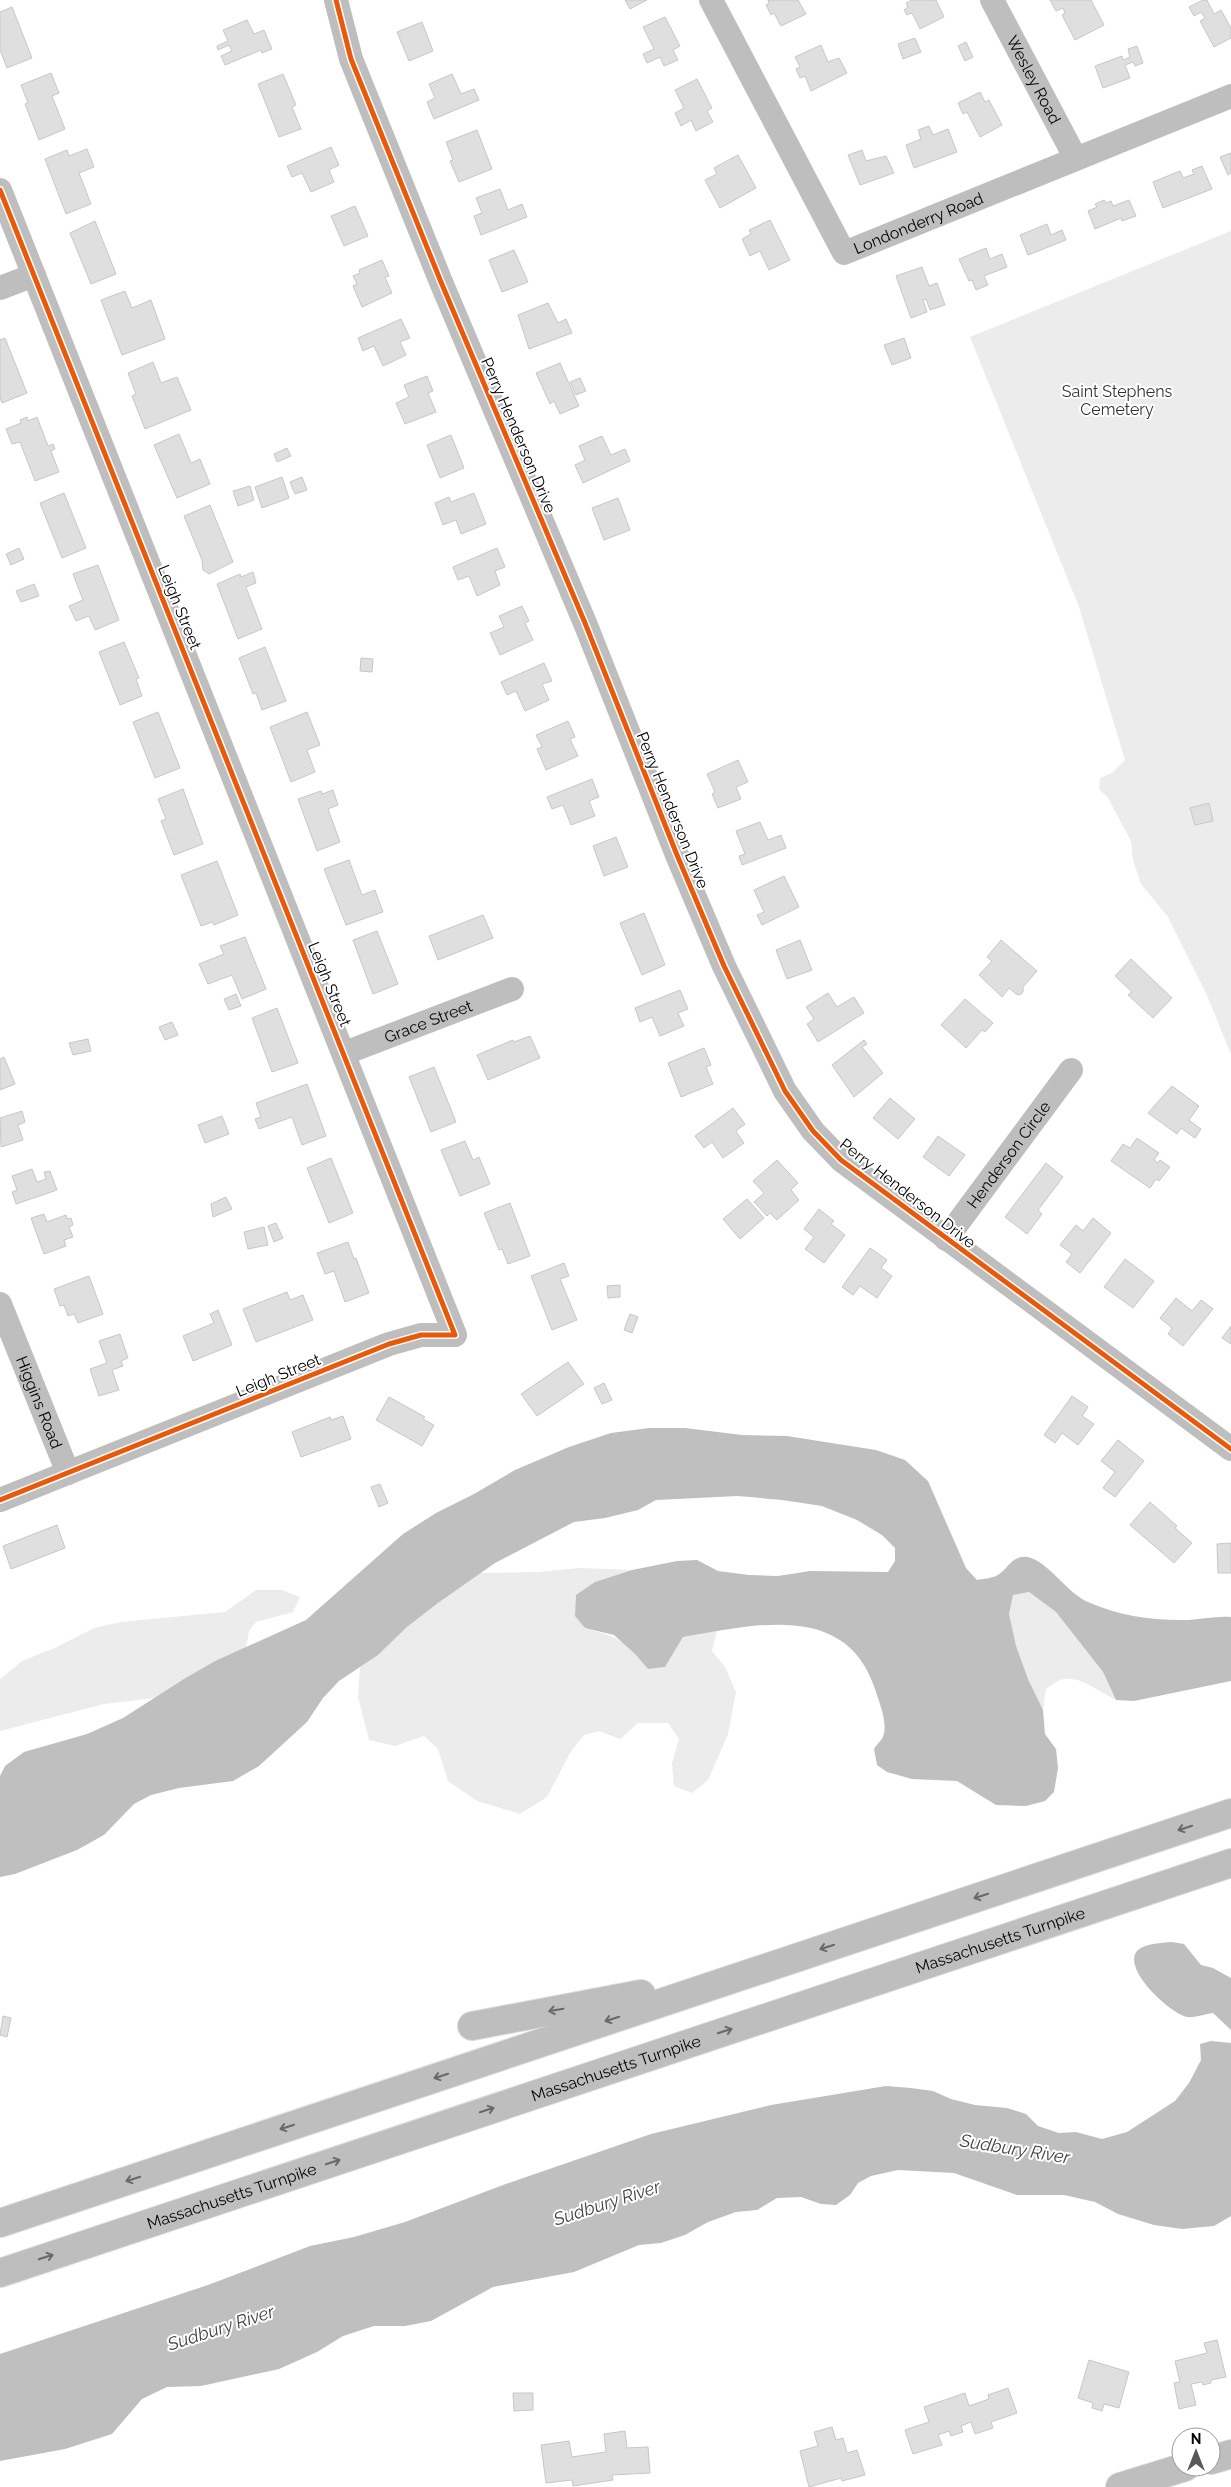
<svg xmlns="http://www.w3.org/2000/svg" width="1231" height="2487" font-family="Raleway,sans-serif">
<rect width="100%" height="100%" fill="#fff"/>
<g fill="#ececec">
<polygon points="1231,231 1231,1054 1206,993 1168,917 1141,884 1133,860 1131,841 1108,798 1099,789 1100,778 1113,772 1125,760 1079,607 970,337"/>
<path d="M580,1568L632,1570L595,1582L584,1628C619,1637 625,1641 648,1669L665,1667L683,1637L717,1631L712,1651L725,1667L736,1692L728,1734L708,1780L692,1793L674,1786L672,1763L679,1739L668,1723H638L620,1739L599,1731L584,1735L570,1753L547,1797L520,1814L477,1801L448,1781L438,1749L424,1736L395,1746L369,1740L358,1697L360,1667L378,1655L407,1627L438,1603L480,1573L538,1572Z"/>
<polygon points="256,1590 282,1590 300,1597 293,1612 256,1622 249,1631 246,1648 215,1661 155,1698 104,1704 0,1731 0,1679 22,1661 57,1647 94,1628 121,1622 225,1612"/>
<path d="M1029,1592L1056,1612L1103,1672L1116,1700C1099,1692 1079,1674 1060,1680C1055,1682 1050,1687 1046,1689L1043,1710C1029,1681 1011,1647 1009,1614C1009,1608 1011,1601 1012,1595Z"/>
</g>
<g fill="#bfbfbf">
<path d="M649,1428H685L742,1435L787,1436L876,1450L905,1460L928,1481L966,1568L977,1580C983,1579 991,1578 996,1576C1008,1570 1011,1555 1027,1557C1046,1559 1068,1594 1088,1602C1120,1616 1154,1621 1189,1620C1203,1619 1217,1616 1231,1617V1681L1134,1701L1116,1700L1103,1672L1056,1612L1029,1592L1013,1595L1009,1614L1016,1646L1028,1679L1043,1710L1045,1734L1056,1749L1058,1768L1054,1792L1045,1801L1026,1806L996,1805L957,1781L912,1779L887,1772L877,1765L874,1749C876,1745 881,1741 883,1737C888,1723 880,1705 876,1692C848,1600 755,1625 683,1637L665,1667L648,1669L635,1654L614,1635L585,1628L575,1616L576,1595L595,1582L632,1570L677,1561L697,1560L718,1571L749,1575L778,1576L810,1571L888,1572L895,1561V1548L882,1535L857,1520L822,1506L782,1500L738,1496L656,1500L638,1510L605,1518L574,1522L495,1563L438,1603L407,1627L378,1655L339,1681L323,1698L307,1722L259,1766L233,1781L179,1788L151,1795L134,1804L104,1835L77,1850L15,1874L0,1877V1776L5,1766L24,1752L87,1734L123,1718L184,1679L215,1661L306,1620L403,1534L436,1513L474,1494L515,1470L569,1447L611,1433Z"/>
<path d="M1172,1942L1184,1944L1201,1965L1213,1968L1231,1978V2030L1213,2013C1205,2014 1194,2018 1187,2017C1169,2013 1120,1967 1138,1950C1146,1943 1162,1943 1172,1942Z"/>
<polygon points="1211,2041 1231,2043 1231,2216 1214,2226 1182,2229 1154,2225 1118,2214 1095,2202 1064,2195 1017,2195 954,2173 898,2170 871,2176 858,2183 850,2195 836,2205 821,2204 801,2197 777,2198 757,2210 736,2212 708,2222 685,2235 661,2243 639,2245 574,2272 493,2287 431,2321 405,2326 374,2326 343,2336 317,2352 279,2369 201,2386 167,2387 142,2399 112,2434 65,2449 0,2461 0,2354 208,2285 310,2246 354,2237 405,2222 503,2185 651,2134 771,2105 886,2086 911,2088 933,2091 951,2099 975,2105 1007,2108 1026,2114 1038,2126 1059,2133 1076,2132 1102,2139 1127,2132 1175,2101 1189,2083 1201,2060 1200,2044"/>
</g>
<g fill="#dfdfdf" stroke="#c7c7c7">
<polygon points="625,0 647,0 630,9"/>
<polygon points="768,0 798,0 806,14 781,26 774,13 771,15 766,5 769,3"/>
<polygon points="912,0 936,0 944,17 920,29 912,13 907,15 904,10 908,7 906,3"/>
<polygon points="1050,0 1091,0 1104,25 1075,40 1062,15 1065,13 1063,8 1056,11"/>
<polygon points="1203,0 1207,0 1214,14 1221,10 1231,28 1231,38 1214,47 1200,21 1205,18 1201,12 1194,16 1189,7"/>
<polygon points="12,7 32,58 7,68 0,50 0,12"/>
<polygon points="665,17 680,46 673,50 678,60 664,66 660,57 647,63 643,54 654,49 643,27"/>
<polygon points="247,20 254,34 264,30 272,49 262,53 261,50 225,65 221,56 232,51 229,45 218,50 217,46 228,41 223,30"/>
<polygon points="422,22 433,51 409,61 397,32"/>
<polygon points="915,38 921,52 903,59 898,44"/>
<polygon points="966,42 973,57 965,61 958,46"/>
<polygon points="821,45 828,62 839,58 847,73 811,91 805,76 800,78 796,69 800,67 795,57"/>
<polygon points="1137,46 1143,63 1135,66 1133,62 1125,65 1130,78 1103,88 1095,66 1122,56 1123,60 1130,57 1128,49"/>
<polygon points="51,73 59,93 52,96 65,129 39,140 25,104 28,103 21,85"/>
<polygon points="283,74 296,105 292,107 301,129 279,137 258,84"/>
<polygon points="452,74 461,94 474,89 479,100 434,119 427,102 435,98 429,84"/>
<polygon points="697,79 712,108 707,111 713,122 696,131 691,120 681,126 675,113 684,108 675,90"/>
<polygon points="980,92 985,102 989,100 1002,125 980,137 967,112 963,114 958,103"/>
<polygon points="929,126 933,135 948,129 957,152 914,168 906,145 921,139 918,130"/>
<polygon points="477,130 492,169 459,182 450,161 453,160 446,142"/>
<polygon points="331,147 339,165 329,170 334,182 311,192 302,173 292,177 287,166"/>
<polygon points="87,149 94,167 79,173 91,204 66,214 45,159 67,150 69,156"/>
<polygon points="862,150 866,161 886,156 894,173 860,185 848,155"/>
<polygon points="1231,153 1231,173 1228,175 1220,157"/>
<polygon points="738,155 756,188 720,208 705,180 717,174 714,168"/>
<polygon points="1202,166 1212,189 1163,208 1153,182 1180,171 1183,178 1194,174 1192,170"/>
<polygon points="500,189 508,210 522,204 527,217 481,235 474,216 482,213 476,198"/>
<polygon points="1104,200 1106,203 1111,201 1113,206 1129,200 1136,216 1122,221 1121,218 1095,229 1088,211 1097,207 1095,204"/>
<polygon points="355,206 368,236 344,246 331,216"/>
<polygon points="770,220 790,260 769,270 760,251 750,256 742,239 751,234 749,230"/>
<polygon points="95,221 116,274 91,284 70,233"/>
<polygon points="1047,224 1051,235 1062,230 1066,240 1028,255 1020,235"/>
<polygon points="986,248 990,259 1002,254 1007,267 984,276 988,285 976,290 972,280 969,281 959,259"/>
<polygon points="514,250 528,282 502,292 489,260"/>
<polygon points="382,260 389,276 385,277 392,293 362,307 353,286 357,284 353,276 360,273 359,270"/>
<polygon points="922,267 929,286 937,283 945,305 930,310 926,299 923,300 927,312 911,318 896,276"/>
<polygon points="125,291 132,308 151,300 165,339 122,355 101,300"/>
<polygon points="548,303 558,323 566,319 572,333 529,349 518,315"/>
<polygon points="401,319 410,338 400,342 406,355 383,366 374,346 363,351 358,338"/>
<polygon points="5,338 27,393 2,403 0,398 0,340"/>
<polygon points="904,338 911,358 892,365 884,345"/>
<polygon points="153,362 161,383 177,377 191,410 145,429 132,396 136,394 128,373"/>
<polygon points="560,363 579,406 560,414 554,401 550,404 536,373"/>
<polygon points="427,376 433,391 428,393 436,412 405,424 396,403 409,397 404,385"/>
<polygon points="580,378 586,391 576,395 570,382"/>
<polygon points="27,417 28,421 37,417 48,446 53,444 55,449 51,451 59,472 35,481 20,442 12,444 6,429 21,423 20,420"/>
<polygon points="179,434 191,463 200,459 210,484 177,498 154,445"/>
<polygon points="451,435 464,468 440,478 427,445"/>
<polygon points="602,436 611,455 625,449 630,461 583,483 575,465 585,460 579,446"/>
<polygon points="287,448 291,456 277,462 274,454"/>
<polygon points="282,477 289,498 262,508 255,487"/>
<polygon points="302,477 307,490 295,494 290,482"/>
<polygon points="250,486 254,500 238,506 233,491"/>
<polygon points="64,493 86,548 62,558 40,503"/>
<polygon points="474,493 486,524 461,534 456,520 443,525 435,503 449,497 451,502"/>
<polygon points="618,498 630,530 604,540 592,508"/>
<polygon points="210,505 233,562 209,574 203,570 202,560 184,516"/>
<polygon points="19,548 24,559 11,565 6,554"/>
<polygon points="497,548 505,567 495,571 500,585 477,596 469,576 458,580 453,567"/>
<polygon points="98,565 119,620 95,630 89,616 76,621 69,606 83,600 73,574"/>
<polygon points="253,572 256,583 246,587 262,629 238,639 217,584 240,574 241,577"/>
<polygon points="34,584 39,596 21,602 16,591"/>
<polygon points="522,606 529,621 525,623 533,640 500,655 490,633 504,627 499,616"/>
<polygon points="124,642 139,678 136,679 142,696 120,705 99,652"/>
<polygon points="265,647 286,701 262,710 256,693 253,694 239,658"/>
<polygon points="361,658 373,659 372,672 360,671"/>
<polygon points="544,663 552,681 542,684 549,700 525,711 516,691 507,695 501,682"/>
<polygon points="158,712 180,768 155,778 133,722"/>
<polygon points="307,712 320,745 307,750 315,772 291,782 270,727"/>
<polygon points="568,721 575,737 570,739 578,756 546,770 537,749 542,747 536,735"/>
<polygon points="738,760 748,782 736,787 741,799 718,808 712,794 715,792 707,774"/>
<polygon points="592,779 599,797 589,801 595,816 571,825 563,805 552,809 547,797"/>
<polygon points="183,789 203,844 174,855 161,821 166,819 158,799"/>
<polygon points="333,790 338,805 328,809 340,842 317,851 298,799 321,791 322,794"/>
<polygon points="1209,803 1213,821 1195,825 1190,808"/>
<polygon points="760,822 768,840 781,835 786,848 742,865 739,856 745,854 736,831"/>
<polygon points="616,837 628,867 604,876 593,846"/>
<polygon points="349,860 362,895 375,890 383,912 346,925 324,869"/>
<polygon points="217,861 238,915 214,925 212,922 201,926 181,875"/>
<polygon points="784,876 799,907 762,925 757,915 764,912 754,890"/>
<polygon points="644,913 665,965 642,975 620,923"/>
<polygon points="483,915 493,938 438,960 429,936"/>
<polygon points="377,931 398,984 373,994 353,940"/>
<polygon points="245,937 266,989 242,999 232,975 208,984 199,964 224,954 220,946"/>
<polygon points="800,940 812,970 787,979 776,950"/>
<polygon points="1001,940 1037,971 1023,987 1023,992 1020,995 1016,994 1009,988 1002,997 979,975 992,961 987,957"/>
<polygon points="1131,959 1172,998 1153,1018 1128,995 1132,992 1115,976"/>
<polygon points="680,990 688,1009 678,1013 684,1026 660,1036 652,1017 640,1022 635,1008"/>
<polygon points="828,993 837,1007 854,997 864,1013 818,1042 807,1024 814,1019 806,1007"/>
<polygon points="236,994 241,1006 229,1010 224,999"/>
<polygon points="965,999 993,1023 985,1032 982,1030 966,1048 941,1025"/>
<polygon points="277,1008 298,1063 272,1072 252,1018"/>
<polygon points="172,1022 178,1035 165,1040 159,1027"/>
<polygon points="530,1036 540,1058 488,1080 477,1055 513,1040 514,1042"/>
<polygon points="88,1039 91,1051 73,1055 69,1043"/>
<polygon points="864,1040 867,1044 862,1047 883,1073 854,1097 832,1065"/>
<polygon points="704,1048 711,1065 706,1067 713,1084 681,1097 668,1063"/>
<polygon points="4,1057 15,1084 0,1090 0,1059"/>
<polygon points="434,1067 456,1122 431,1132 409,1077"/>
<polygon points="307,1084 326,1136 302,1145 292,1117 259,1129 255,1119 261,1117 256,1103"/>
<polygon points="1172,1086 1199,1106 1189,1120 1201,1129 1195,1138 1181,1128 1177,1134 1148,1113"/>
<polygon points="890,1098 915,1119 898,1139 873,1118"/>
<polygon points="733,1108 745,1124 736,1131 744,1143 723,1158 712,1142 704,1148 695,1136"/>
<polygon points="22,1111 25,1122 18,1125 23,1140 1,1147 0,1118"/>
<polygon points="222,1116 229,1134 205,1143 198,1125"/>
<polygon points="938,1136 965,1155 949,1176 923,1157"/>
<polygon points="1137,1138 1159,1153 1154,1160 1158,1163 1160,1160 1170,1167 1159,1181 1156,1179 1150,1188 1111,1161 1123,1144 1130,1148"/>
<polygon points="465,1141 473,1160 479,1157 490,1184 460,1196 441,1150"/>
<polygon points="331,1158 353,1213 329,1223 307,1168"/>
<polygon points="777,1160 798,1183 791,1190 799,1200 777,1220 770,1213 767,1216 754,1202 764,1193 753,1181"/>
<polygon points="1046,1163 1063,1177 1038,1210 1042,1214 1027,1234 1005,1217"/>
<polygon points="32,1169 37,1182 46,1179 44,1172 50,1171 57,1190 16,1204 12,1192 17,1190 12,1176"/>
<polygon points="226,1197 232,1209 213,1217 211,1204"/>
<polygon points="747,1199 764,1218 740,1239 723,1219"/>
<polygon points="510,1203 530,1256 508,1264 502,1249 499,1250 484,1213"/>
<polygon points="819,1209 834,1221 831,1224 845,1235 824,1263 805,1249 814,1237 804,1229"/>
<polygon points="44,1214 47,1222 66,1215 67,1219 71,1218 73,1225 69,1227 73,1237 64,1240 66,1246 44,1254 31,1218"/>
<polygon points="1093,1218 1111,1233 1080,1273 1066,1262 1072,1254 1060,1245 1076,1225 1083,1231"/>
<polygon points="276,1223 283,1238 274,1242 268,1226"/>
<polygon points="264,1227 268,1245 248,1249 244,1232"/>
<polygon points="348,1242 354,1259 356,1258 369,1293 345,1302 334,1271 325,1274 317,1253"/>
<polygon points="870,1248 887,1260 881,1268 892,1276 877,1298 860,1286 853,1295 842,1287"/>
<polygon points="1125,1259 1154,1281 1133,1308 1104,1287"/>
<polygon points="564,1263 569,1276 560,1279 577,1320 552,1330 531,1276"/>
<polygon points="89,1276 103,1314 78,1323 74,1314 68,1316 64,1305 60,1306 54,1289"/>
<polygon points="620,1285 620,1297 608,1298 607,1286"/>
<polygon points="287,1292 290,1300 303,1295 313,1320 256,1342 243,1309"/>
<polygon points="1176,1298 1192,1311 1201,1300 1213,1309 1183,1346 1168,1334 1172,1328 1160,1318"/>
<polygon points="218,1310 232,1345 193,1361 183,1336 214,1323 210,1314"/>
<polygon points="630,1314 638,1317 632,1333 624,1330"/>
<polygon points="1231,1326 1231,1344 1222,1338"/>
<polygon points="120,1334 128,1358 121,1361 123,1366 112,1370 119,1390 99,1396 90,1369 107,1363 99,1341"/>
<polygon points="568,1362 584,1384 537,1416 521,1394"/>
<polygon points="604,1383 612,1400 602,1404 594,1388"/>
<polygon points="1072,1396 1088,1407 1082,1416 1094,1424 1078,1445 1062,1433 1055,1443 1044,1435"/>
<polygon points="389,1397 425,1417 423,1419 434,1425 422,1446 376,1420"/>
<polygon points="343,1416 351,1439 301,1457 292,1432 330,1417 331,1420"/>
<polygon points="1118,1440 1144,1461 1115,1497 1103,1488 1115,1472 1101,1461"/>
<polygon points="380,1484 388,1503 379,1507 371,1487"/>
<polygon points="1150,1502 1177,1526 1175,1528 1192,1543 1174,1563 1130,1525"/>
<polygon points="57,1525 65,1548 11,1569 3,1546"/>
<polygon points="1231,1543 1231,1573 1218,1573 1217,1544"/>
<polygon points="3,2016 11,2018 7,2037 0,2035"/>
<polygon points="1217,2340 1226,2377 1211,2380 1211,2383 1203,2385 1202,2382 1191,2384 1196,2405 1179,2409 1174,2383 1180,2382 1175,2361 1207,2353 1204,2343"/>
<polygon points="1089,2360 1129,2372 1119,2408 1104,2404 1102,2411 1092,2408 1093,2403 1078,2398"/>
<polygon points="1008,2388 1017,2413 991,2422 993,2428 975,2434 971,2422 961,2426 963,2432 951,2436 949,2431 938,2435 942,2445 913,2454 905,2430 929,2422 924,2407 965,2393 969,2406 989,2399 988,2395"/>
<polygon points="513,2393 533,2393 533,2410 514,2411"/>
<polygon points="832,2427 836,2440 843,2438 847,2453 857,2450 865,2475 842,2481 841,2478 809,2487 800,2451 818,2446 814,2432"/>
<polygon points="625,2431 627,2448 648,2447 650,2473 612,2475 613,2480 573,2486 572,2480 546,2483 541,2445 569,2441 572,2457 606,2452 604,2434"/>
</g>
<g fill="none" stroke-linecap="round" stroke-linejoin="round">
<g stroke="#dbdbdb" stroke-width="30">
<g id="major">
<polyline points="1211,2460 1231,2454"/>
<polyline points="1120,2487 1185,2467"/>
</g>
</g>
<g stroke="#dbdbdb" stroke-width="30">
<g id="highway">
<polyline points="472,2026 641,1994"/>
<polyline points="0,2223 1231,1813"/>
<path id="s6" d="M0,2273L1231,1863"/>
</g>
</g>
<g stroke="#bebebe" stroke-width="24">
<polyline points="336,0 351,59 441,282 585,623 677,855 724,966 785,1091 813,1131 841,1160 1231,1449"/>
<path id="s1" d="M711,0L844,253L1231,96"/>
<path id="s2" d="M992,0L1076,159"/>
<polyline points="0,190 455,1335 421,1335 389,1344 0,1500"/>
<polyline points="0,288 34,275"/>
<path id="s3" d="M345,1053L512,989"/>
<path id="s4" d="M946,1239L1071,1070"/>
<path id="s5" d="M0,1304L68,1473"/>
</g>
<use href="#major" stroke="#bebebe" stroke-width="28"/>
<use href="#highway" stroke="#bebebe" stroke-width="28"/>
<g stroke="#fff" stroke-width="8">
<g id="cycleway">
<polyline points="336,0 351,59 441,282 585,623 677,855 724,966 785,1091 813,1131 841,1160 1231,1449"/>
<polyline points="0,190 455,1335 421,1335 389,1344 0,1500"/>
</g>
</g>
<use href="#cycleway" stroke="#e8590c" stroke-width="5"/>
</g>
<defs><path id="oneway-shaft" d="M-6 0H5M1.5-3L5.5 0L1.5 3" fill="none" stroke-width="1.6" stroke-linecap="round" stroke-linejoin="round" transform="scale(1.25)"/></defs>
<g stroke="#686868">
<use href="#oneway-shaft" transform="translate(1185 1828) rotate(162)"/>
<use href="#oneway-shaft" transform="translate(981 1896) rotate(162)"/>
<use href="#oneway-shaft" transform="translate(827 1947) rotate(162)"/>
<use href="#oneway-shaft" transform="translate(556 2010) rotate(170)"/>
<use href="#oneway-shaft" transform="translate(612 2019) rotate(162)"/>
<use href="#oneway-shaft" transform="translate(725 2031) rotate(-18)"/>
<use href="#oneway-shaft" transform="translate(441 2076) rotate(162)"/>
<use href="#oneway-shaft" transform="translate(487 2110) rotate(-18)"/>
<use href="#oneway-shaft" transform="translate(287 2127) rotate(162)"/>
<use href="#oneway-shaft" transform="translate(333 2162) rotate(-18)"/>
<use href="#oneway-shaft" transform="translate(133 2179) rotate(162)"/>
<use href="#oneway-shaft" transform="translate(46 2257) rotate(-18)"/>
</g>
<g text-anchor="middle" stroke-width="4" stroke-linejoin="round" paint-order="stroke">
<g font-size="16" fill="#000" stroke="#fff">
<text dy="6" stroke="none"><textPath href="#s2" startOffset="90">Wesley Road</textPath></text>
<text dy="6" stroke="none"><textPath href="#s1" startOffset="366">Londonderry Road</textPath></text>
<text transform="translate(519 435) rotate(67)" y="6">Perry Henderson Drive</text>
<text transform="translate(180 607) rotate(68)" y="6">Leigh Street</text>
<text transform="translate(673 810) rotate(68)" y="6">Perry Henderson Drive</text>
<text transform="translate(330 984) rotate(68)" y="6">Leigh Street</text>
<text dy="6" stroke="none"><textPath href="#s3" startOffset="89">Grace Street</textPath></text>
<text dy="6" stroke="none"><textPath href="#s4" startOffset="105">Henderson Circle</textPath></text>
<text transform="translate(908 1193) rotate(38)" y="6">Perry Henderson Drive</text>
<text transform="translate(278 1375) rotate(-22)" y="6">Leigh Street</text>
<text dy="6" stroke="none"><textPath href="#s5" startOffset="106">Higgins Road</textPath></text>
<text dy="6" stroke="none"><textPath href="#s6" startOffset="1054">Massachusetts Turnpike</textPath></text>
<text dy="6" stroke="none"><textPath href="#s6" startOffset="649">Massachusetts Turnpike</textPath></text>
<text dy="6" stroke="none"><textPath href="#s6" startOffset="244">Massachusetts Turnpike</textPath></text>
</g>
<g font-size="16" fill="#333" stroke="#fff">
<text x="1117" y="397">Saint Stephens<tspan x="1117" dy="18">Cemetery</tspan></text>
</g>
<g font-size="18" font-style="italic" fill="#444" stroke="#fff">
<text transform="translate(1015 2149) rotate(9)" y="6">Sudbury River</text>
<text transform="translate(607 2203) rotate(-18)" y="6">Sudbury River</text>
<text transform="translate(221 2328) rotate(-18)" y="6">Sudbury River</text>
</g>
</g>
<g transform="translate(1196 2452)"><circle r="24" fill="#ffffff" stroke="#999999"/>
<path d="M0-4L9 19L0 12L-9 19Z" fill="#595959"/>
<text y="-8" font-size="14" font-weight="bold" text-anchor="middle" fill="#000000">N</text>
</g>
</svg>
